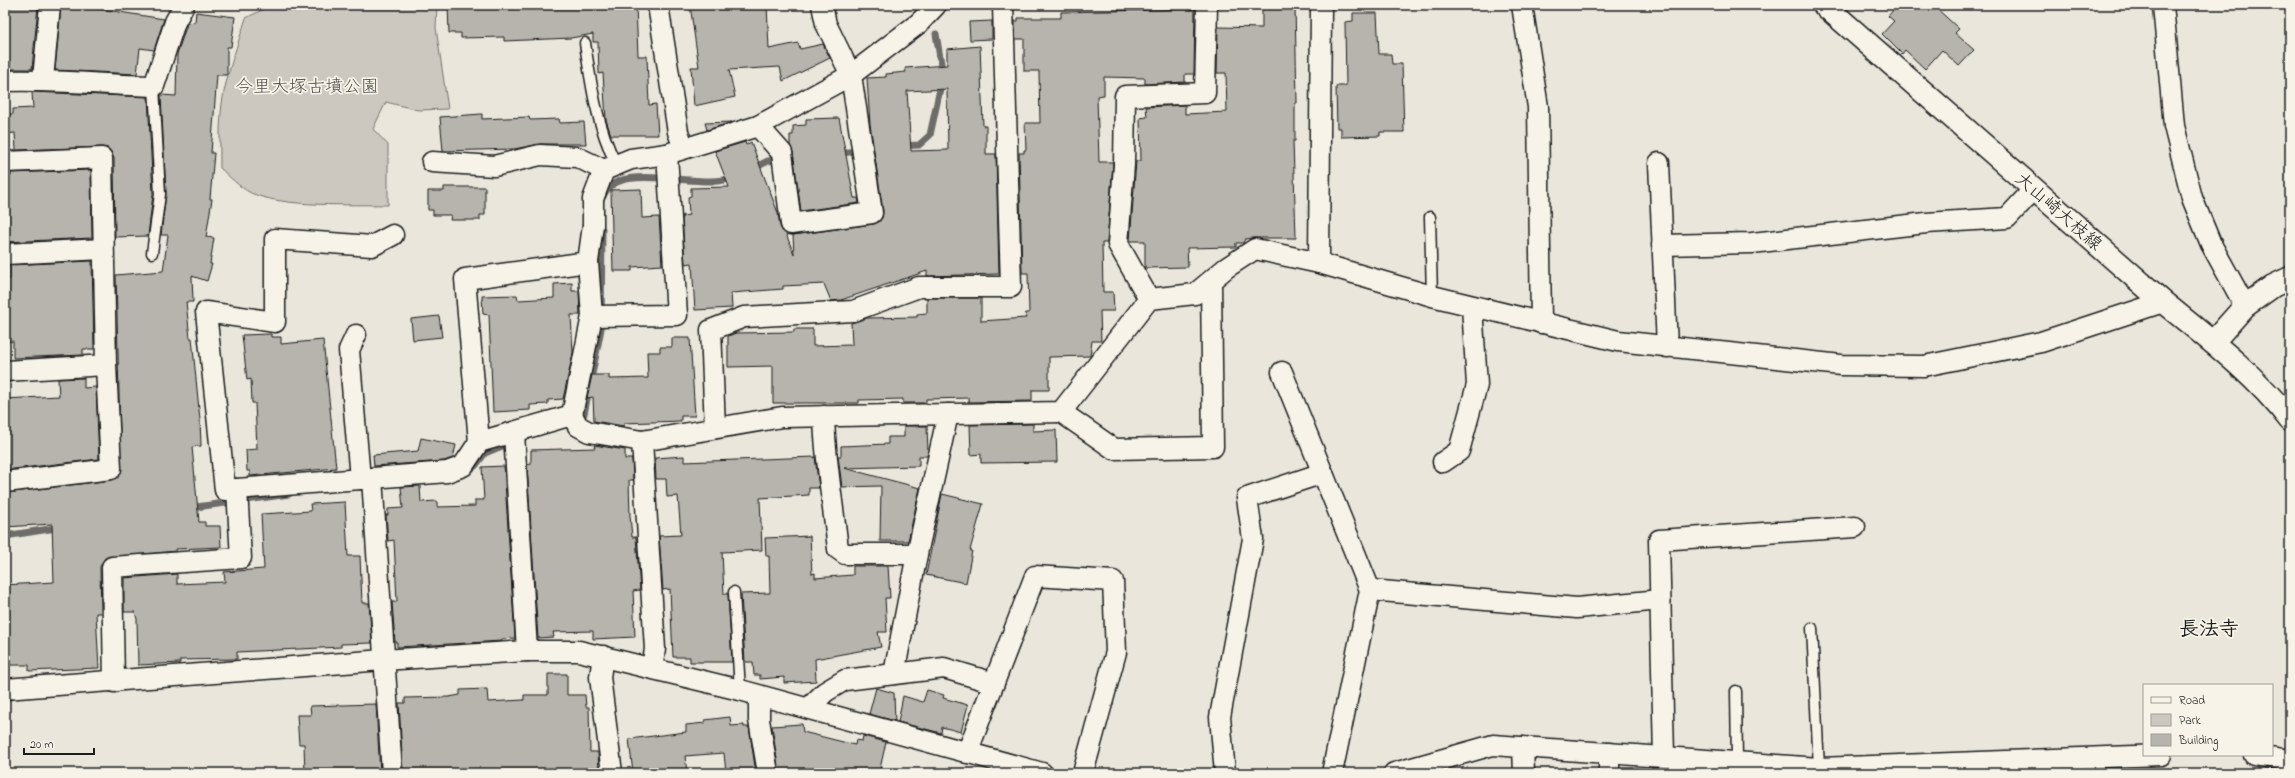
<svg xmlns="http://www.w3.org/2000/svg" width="2295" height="778" font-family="'Indie Flower','Klee One',sans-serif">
<rect width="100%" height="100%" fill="#eae6dc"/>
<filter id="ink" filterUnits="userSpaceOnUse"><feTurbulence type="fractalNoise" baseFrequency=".025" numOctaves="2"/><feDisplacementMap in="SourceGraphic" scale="8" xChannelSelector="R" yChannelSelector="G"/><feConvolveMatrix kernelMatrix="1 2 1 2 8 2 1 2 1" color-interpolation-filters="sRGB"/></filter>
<g filter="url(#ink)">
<path fill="#ccc8c0" stroke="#74726e" d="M272,5H437L436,28L448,109L418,110L386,102L373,129L388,145V205C350,204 285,208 251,193C239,187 230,177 220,168C220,145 219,121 223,97C228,70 238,44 246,18Z"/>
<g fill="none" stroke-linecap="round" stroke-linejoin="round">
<g stroke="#6d6c68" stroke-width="7">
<polyline points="901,146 919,145 930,135 943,75 936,34"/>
<polyline points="836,154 883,147"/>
<polyline points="752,169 768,161 782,159"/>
<path d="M603,197C616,158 703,192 734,177"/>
<polyline points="576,418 584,414 601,329 602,229"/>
<polyline points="467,472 475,466 485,453 512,442"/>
<polyline points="189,508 289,494"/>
<polyline points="5,536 62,527"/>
</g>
</g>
<g fill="#b6b4ac" stroke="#1c1c1c" fill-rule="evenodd">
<polygon points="7,5 38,6 32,69 10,69 10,61 5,61 5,22"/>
<polygon points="448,5 636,5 638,56 647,56 649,105 656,104 658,135 611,135 606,120 603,73 599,74 598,42 593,42 593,34 571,38 504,41 504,37 461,38 461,33 449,33"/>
<polygon points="690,5 767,5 769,49 798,43 800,49 823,44 830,58 783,81 780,67 729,70 735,97 694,106 691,67 699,67"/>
<polygon points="1262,5 1295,5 1297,103 1295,103 1295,141 1293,141 1296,238 1253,238 1245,239 1243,243 1236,243 1236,247 1187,248 1188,267 1145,268 1145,241 1130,241 1136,161 1141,161 1140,118 1147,117 1146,107 1185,105 1185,114 1227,112 1226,73 1217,73 1218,27 1262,28"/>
<polygon points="1898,5 1933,5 1959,29 1955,33 1974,50 1959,66 1942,50 1925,69 1905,50 1902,54 1882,34 1894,21 1888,16"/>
<polygon points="61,7 94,8 164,19 154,50 140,48 137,74 55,70"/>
<polygon points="1195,9 1194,74 1185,74 1185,82 1145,84 1145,78 1104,77 1104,95 1097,96 1099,162 1113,162 1107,243 1102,243 1103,292 1113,292 1114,311 1100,311 1101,341 1092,341 1090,356 1049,357 1049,390 1032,390 1032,401 969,402 969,398 926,399 926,403 903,403 903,399 859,400 859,403 773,403 773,366 728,367 728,336 736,333 794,332 794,329 813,329 813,346 852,345 851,323 867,318 917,317 917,314 927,313 927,298 981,298 981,321 1026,318 1025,313 1029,313 1028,273 1022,273 1019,153 1024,153 1024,150 1026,150 1025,123 1040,123 1039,71 1024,71 1024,39 1015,39 1015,21 1018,21 1018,18 1061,18 1061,12"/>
<polygon points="196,12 235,17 231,47 227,47 227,75 217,75 211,153 214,153 210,199 212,199 206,237 214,238 210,264 212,264 207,281 192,276 193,302 186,302 190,338 192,338 200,420 201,446 192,447 199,522 205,522 205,526 220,526 221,547 176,549 176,551 105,558 100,567 101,613 96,613 99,668 29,671 29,665 5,665 5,585 54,582 52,524 5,527 5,493 112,480 121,474 116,275 163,271 168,235 161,235 166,194 161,95 176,96 177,54 186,27 187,23 195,22"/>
<polygon points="1353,13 1377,13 1379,54 1391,54 1392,64 1402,64 1404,132 1380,132 1380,136 1341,137 1341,128 1337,128 1336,86 1346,86 1345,22 1353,21"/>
<polygon points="992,21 992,39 970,40 969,22"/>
<path d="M980,46L983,126H986V154H996L999,274L927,276V271L841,300L831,301L824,284L783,286V289L731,293L732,308L695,310L692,263L685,264L682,216L689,215L688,197L691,196V188L729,187L715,151L745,142L746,145L751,142L778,213L780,226L786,234L794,254L793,235L874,224L882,218L883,211L870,124L867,78L886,77V74L906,72L905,68L947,65V49ZM947,89L948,150L911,151L907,91Z"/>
<polygon points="32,92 148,97 153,194 148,236 115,237 114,158 108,148 102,147 16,150 15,133 5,134 5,114 13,114 13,109 33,108"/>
<polygon points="482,114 482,119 529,117 530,120 559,119 560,123 584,122 586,144 540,144 514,149 443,151 440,117"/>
<polygon points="839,118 854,198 858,198 859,203 801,211 793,152 790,145 790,135 793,135 793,126 806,125 806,119"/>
<polygon points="732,122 707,130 705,123"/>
<polygon points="91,170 92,238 5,242 5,176 11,176 11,173"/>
<polygon points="444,187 485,187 485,215 480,215 480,220 450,220 451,215 433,215 433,210 428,210 428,191 444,191"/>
<polygon points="641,189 642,218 659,217 662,265 632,267 632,271 613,271 611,190"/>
<polygon points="92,261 94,349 83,349 83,355 13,358 13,341 5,342 5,279 10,279 10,265"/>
<polygon points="572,283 572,291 579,291 580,315 571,315 573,353 563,399 548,400 548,404 530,405 530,410 493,412 489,315 483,314 482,296 517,295 518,300 554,298 554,284"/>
<polygon points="439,316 442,337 413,340 411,319"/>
<polygon points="271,334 271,337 281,337 281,344 323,340 336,468 250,476 250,471 247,471 246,450 257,449 255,403 252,403 251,379 247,380 242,335"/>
<polygon points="672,338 690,338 695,416 681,416 681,421 624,423 624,426 594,421 593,397 587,398 592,375 609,375 609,379 648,378 647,352 660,352 660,347 672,347"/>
<polygon points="84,378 84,388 96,387 99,459 5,470 5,399 59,396 58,379"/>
<polygon points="1033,424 1033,431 1056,430 1057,462 981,463 981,454 971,455 970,425"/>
<polygon points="904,426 927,426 928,453 927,456 919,456 919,466 844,468 920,488 908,541 880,541 881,486 842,487 838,456 841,456 841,446 888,444 888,437 904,437"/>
<polygon points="421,438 456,445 453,458 444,461 374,466 373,455 418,451"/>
<polygon points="594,445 625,450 625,459 632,459 633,480 629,480 630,516 632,537 636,537 640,590 633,591 635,637 593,639 593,631 553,632 554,637 538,638 527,465 531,464 531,450 595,448"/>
<polygon points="684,456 684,462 815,457 819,488 809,488 809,495 760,498 762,550 722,552 724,594 728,594 732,662 690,662 690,657 673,657 670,589 663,590 659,536 681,535 678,496 667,497 666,479 656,479 655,458"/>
<polygon points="504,466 515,638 502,639 502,641 397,647 397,642 395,642 392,602 397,602 394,540 388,541 386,515 388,515 388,509 403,508 401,487 420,486 421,502 437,501 437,507 475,506 475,500 484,500 482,467"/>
<polygon points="942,494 983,504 970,550 972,551 966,583 926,575"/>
<polygon points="345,502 348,556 360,556 362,603 369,603 372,643 341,644 341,647 237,652 237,659 180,660 180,663 138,665 137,619 135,612 124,612 124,578 177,574 177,584 225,582 224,572 264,569 261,514 311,511 310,504"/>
<polygon points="810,536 812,574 815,573 815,578 853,575 853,566 888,566 890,598 885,598 887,632 878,632 881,647 815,659 816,681 784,683 784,677 760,679 760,675 754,675 753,662 745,662 741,594 770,593 769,556 766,556 765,538"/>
<polygon points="548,674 567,674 567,695 585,695 586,707 589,707 590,752 598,752 599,773 403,773 399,703 405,703 405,698 449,697 460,695 460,690 487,689 488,702 524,700 524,695 548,695"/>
<polygon points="876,688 894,693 895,721 869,714"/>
<polygon points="927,690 944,695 943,698 968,705 961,732 942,727 941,733 898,722 903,696 923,702"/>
<polygon points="376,704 380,773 305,773 304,744 299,744 297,715 311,715 310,706"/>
<polygon points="730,717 731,726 744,725 744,727 749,727 756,773 726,773 724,753 685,756 687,773 633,773 629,739 686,732 686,725 705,723 705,720"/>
<polygon points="802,724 803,732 855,745 856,740 862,741 863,736 886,742 879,773 779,773 772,726"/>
</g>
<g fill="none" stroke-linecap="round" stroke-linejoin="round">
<g stroke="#1c1c1c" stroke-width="13">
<g id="service">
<path d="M585,43C591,85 597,126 616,164"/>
<polyline points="1430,217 1432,296"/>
<polyline points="152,253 160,194 154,86"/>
<polyline points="734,592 740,690"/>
<polyline points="1812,628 1819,768"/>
<polyline points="1736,691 1737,762"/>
</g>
</g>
<g stroke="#1c1c1c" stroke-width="23">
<g id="minor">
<polyline points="658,5 678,132 684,148"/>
<polyline points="936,5 919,23 851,75 758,126 667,154 631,159 604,170 593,199 593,225 588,262 465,279 479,442 572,415 578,426 589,432 642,441 782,417 1061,412 1149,299 1195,294 1226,268 1255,249 1319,263 1432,296 1618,341 1841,365 1924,366 2041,342 2163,302"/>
<polyline points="1522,5 1538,107 1541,323"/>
<polyline points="2163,5 2174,126 2192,198 2211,244 2245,306"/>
<polyline points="43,79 50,5"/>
<path d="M5,81C55,79 104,85 154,86L175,22L184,5"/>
<polyline points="758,126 782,153 791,224 872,213 851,75 826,24 822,5"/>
<polyline points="5,162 102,158 106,365 111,469 5,482"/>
<polyline points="432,162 494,166 540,155 577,157 604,170"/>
<polyline points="1659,163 1667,347"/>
<polyline points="393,235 372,246 275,239 275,322 206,312 225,490 447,472 463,466 479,442"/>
<polyline points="1662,245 1752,243 1926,223 2007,218 2034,189"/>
<polyline points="5,254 103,249"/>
<polyline points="1319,263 1321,5"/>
<polyline points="1149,299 1118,244 1124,165 1125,96 1205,93 1207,5"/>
<polyline points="592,316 677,315 667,154"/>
<polyline points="356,335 349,350 360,479"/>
<polyline points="5,371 106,365"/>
<polyline points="1282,372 1370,590 1332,773"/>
<polyline points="1061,412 1114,449 1213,447 1211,282"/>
<polyline points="572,415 592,316 588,262"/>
<path d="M824,416C825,460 833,504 838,549L845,554H917"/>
<polyline points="715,428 711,330 744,317 853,311 919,287 1011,287 1003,5"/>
<polyline points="514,433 527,651"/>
<polyline points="642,441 655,649 652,668"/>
<polyline points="1443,462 1459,451 1477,385 1472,306"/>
<polyline points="372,478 392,773"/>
<polyline points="1370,590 1577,608 1660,600"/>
<polyline points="603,656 600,677 612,773"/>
<polyline points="894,674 917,554 948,414"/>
<polyline points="114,682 112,567 241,558 237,489"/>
<polyline points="5,689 383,660 527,651 579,651 740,690 1042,773"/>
<polyline points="759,696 759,720 768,773"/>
<polyline points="809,708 825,692 845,680 944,668 994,683"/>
<polyline points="1523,747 1524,773"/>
<polyline points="967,753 1035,576 1113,581 1116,652 1083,773"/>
<polyline points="1609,753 1609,773"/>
<polyline points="2254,755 2290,760"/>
<polyline points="1664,757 1659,540 1855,527"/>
<polyline points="1225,773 1220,717 1253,539 1247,498 1323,473"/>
<polyline points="1394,773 1493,745 1819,768 2161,755"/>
</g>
</g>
<g stroke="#1c1c1c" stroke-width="25">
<polyline id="tertiary" points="2213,342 2245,306 2273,286 2290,278"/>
</g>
<g stroke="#1c1c1c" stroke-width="25">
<path id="primary" d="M1824,5L2163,302C2206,337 2256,375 2290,420"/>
</g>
<use href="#service" stroke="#f7f3e8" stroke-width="10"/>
<use href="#minor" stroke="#f7f3e8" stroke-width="20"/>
<use href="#tertiary" stroke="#f7f3e8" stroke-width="22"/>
<use href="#primary" stroke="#f7f3e8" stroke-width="22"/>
</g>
</g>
<g text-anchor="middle" stroke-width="3.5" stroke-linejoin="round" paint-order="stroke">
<g font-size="18" fill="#51504d" stroke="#f7f3e8">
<text x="307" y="92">今里大塚古墳公園</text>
</g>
<g font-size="18" fill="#1c1c1c" stroke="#f7f3e8">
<text transform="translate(2059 211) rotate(41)" y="6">大山崎大枝線</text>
</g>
<g font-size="20" font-weight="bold" fill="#1c1c1c" stroke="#f7f3e8">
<text x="2209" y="635">長法寺</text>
</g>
</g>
<rect width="2295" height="778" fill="none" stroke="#f7f3e8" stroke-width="20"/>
<rect x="10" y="10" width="2275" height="758" fill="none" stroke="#1c1c1c" stroke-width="1.5" filter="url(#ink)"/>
<rect x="2143" y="684" width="130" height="72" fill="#f7f3e8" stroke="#9f9d96"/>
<rect x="2151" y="697" width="20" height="6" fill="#f7f3e8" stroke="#9f9d96"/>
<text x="2179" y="704" font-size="12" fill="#1c1c1c">Road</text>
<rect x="2151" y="714" width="20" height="12" fill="#ccc8c0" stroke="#9f9d96"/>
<text x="2179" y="724" font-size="12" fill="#1c1c1c">Park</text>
<rect x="2151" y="734" width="20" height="12" fill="#b6b4ac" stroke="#9f9d96"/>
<text x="2179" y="744" font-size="12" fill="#1c1c1c">Building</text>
<path d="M24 748v6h70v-6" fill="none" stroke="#1c1c1c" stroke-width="2"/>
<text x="30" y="748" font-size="12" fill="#1c1c1c" stroke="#f7f3e8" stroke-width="3" paint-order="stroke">20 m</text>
</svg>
